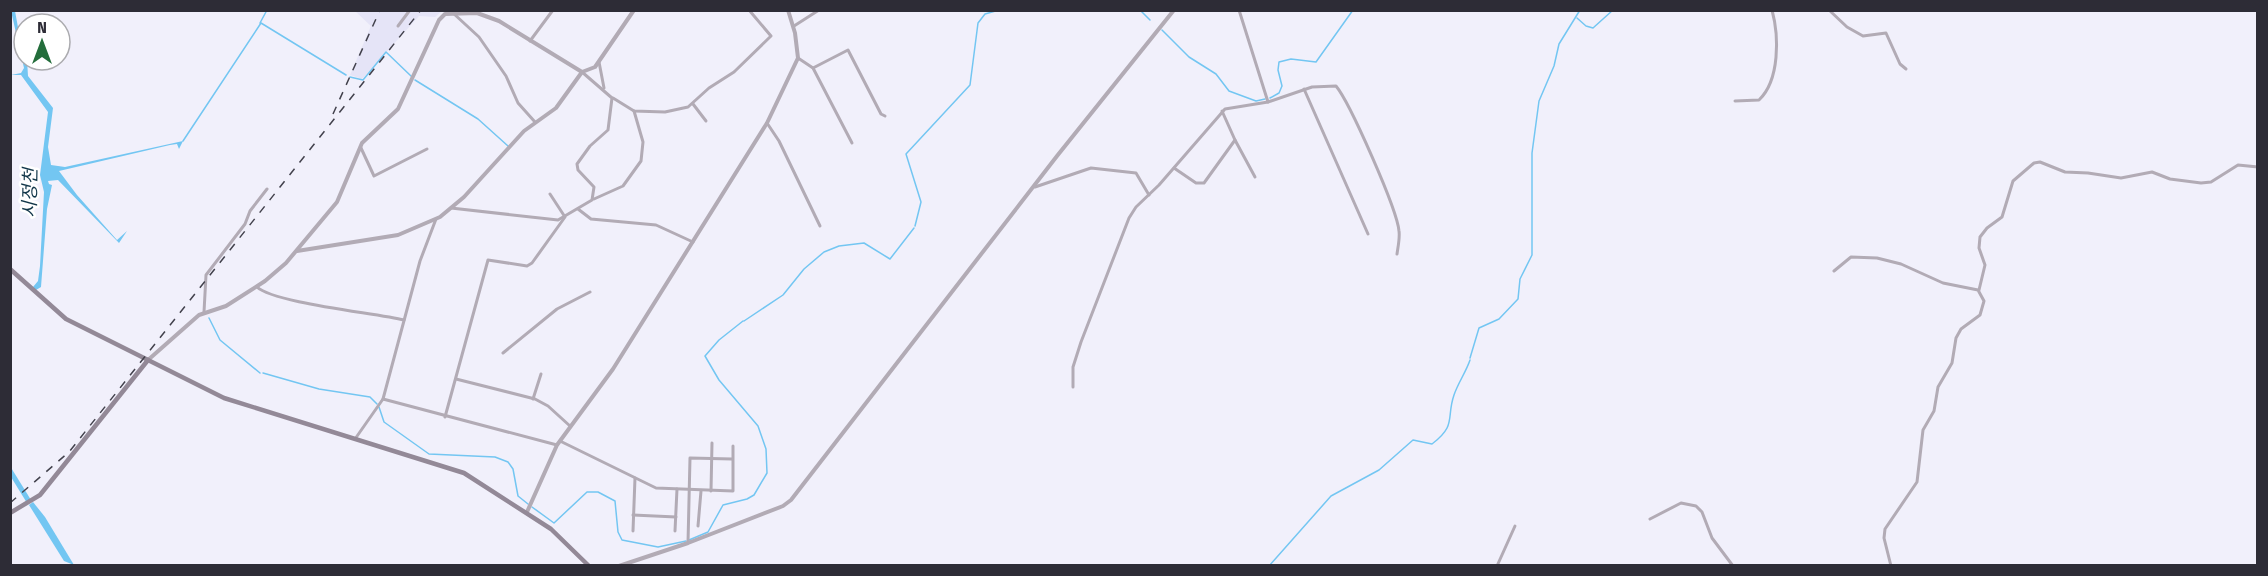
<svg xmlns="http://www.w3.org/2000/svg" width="2268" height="576" font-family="'Fira Sans Condensed','Noto Sans KR',sans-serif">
<rect width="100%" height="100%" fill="#f1f0fb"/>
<polygon fill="#e5e4f7" points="355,11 442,11 435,17 419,16 362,79 350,75 371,26"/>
<g fill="#73c6f2">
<polygon points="11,11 15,11 24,60 27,60 28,76 53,108 48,147 51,165 65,167 183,141 179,149 177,144 170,145 59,171 77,195 117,240 127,231 119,243 58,180 48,181 49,184 52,185 47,209 41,287 36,290 33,287 38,281 40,266 44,192 40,175 48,112 21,75 11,75 21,73 24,68"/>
<polygon points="10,466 31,500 27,503 11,477"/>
<polygon points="33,502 45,517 74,565 64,561 29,505"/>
</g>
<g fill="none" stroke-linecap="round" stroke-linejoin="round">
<g stroke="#73c6f2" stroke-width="1.5">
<polyline points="1140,10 1150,20"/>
<polyline points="1577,18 1586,26 1593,28 1613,10"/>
<polyline points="260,23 267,10"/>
<polyline points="1162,30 1189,57 1216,74 1229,91 1256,101 1265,99"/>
<polyline points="350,77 363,80 386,52 411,76"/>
<polyline points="415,80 478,119 508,146"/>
<polyline points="1270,98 1279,93 1282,86 1278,70 1279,62 1291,59 1316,62 1353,10"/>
<polyline points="183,141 261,23 346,75"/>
<polyline points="915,226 921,202 906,154 970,85 978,23 985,14 999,10"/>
<polyline points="209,318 220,340 260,373"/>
<polyline points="744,321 783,295 804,269 824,252 839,246 864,243 890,259 914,228"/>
<polyline points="1470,358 1479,328 1499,319 1518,299 1520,279 1532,255 1532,153 1539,101 1554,66 1559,44 1580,10"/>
<polyline points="263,373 319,389 370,397 377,404"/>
<polyline points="379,407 384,422 429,454 495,457 508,462 513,469 518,496 528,504"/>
<polyline points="532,507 554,523 587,492 598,492 615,501 618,532 622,540 658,547 686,541"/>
<polyline points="689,540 708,532 723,505 747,499 754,495 767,473 766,449 758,426 719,380 705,356 719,340 743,321"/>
<path d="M1269,566L1331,496L1379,470L1413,440L1432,444C1457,425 1446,418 1454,395C1458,383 1466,372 1470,360"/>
</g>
<g stroke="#b2abb5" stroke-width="3">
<polyline points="1239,10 1268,102"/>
<polyline points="1829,10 1847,27 1863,36 1886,33 1900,64 1906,69"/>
<polyline points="453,13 479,37 506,76 518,103 535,122"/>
<polyline points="398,26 410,10"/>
<polyline points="794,26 819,10"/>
<polyline points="530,41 553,10"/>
<polyline points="798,58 813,68 852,143"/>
<polyline points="599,62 604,88"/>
<polyline points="813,68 848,50 881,114 885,116"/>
<polyline points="1304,89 1368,234"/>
<polyline points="613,98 634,111 665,112 688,107 709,88 734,72 771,36 749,10"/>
<path d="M1735,101L1759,100C1780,80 1779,36 1772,10"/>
<polyline points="693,104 706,121"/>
<polyline points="767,123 779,141 820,226"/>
<polyline points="1235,140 1255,177"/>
<polyline points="361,148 374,176 427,149"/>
<polyline points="1174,168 1196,183 1204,183 1235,140 1222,111"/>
<polyline points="1035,187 1091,168 1136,173 1149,195"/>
<polyline points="594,199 623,186 641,161 643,142 634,111"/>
<polyline points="451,208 558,220 592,200 594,187 578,170 577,164 590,146 608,130 612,98 582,72"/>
<polyline points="578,209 591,219 656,225 693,242"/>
<polyline points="1834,271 1851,257 1877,258 1901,264 1943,283 1978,290 1984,301 1980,315 1961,329 1956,338 1952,363 1938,387 1934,411 1923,430 1917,482 1885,529 1884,538 1891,566"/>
<path d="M257,287C274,303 375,313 404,320"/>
<polyline points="1979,290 1985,265 1979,248 1980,237 1987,228 2002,217 2013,181 2034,163 2040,162 2065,172 2088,173 2121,178 2152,172 2170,179 2201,183 2211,182 2238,165 2258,167"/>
<polyline points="204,312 206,275 245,224 250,211 267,189"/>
<polyline points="503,353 557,309 590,292"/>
<polyline points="456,379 535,399 548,406 570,426"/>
<path d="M1073,387V367L1081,342L1129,218L1136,207L1159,185L1225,109L1268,102L1312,87L1336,86C1350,103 1397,209 1399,231C1400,238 1398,247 1397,254"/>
<polyline points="383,399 557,445"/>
<polyline points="533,399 541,374"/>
<polyline points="445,417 488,260 527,266 532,263 565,217 550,194"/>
<polyline points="355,439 383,399 420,261 436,219"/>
<polyline points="560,441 656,488 733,491 733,446"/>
<polyline points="711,491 712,443"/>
<polyline points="633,515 676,517"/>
<polyline points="1650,519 1681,503 1696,506 1702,512 1712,538 1733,566"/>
<polyline points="698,526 701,491"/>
<polyline points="633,531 635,478"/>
<polyline points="675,531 677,489"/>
<polyline points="688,543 690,458 732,459"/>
<polyline points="1497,566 1515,526"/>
</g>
<g stroke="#b2abb5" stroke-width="4">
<polyline points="297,251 398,235 440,217 464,197 524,131 556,108 582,72 595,67 634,10"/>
<polyline points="148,360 199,315 226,306 265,281 286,263 337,202 362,143 398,109 439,20 445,14 477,13 499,21 582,72"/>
<polyline points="527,512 557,445 613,369 767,123 798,58 795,33 788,10"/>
<polyline points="619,566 688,543 783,506 791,500 1057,156 1174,10"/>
</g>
<g stroke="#938997" stroke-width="4.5">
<polyline points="10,269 66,319 224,398 464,473 551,529 589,566"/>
<polyline points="10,513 40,495 148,360"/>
</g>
<g stroke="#42414c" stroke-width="1.5" stroke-dasharray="8 8" stroke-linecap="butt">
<polyline points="333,114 380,10"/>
<polyline points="10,503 69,452 421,10"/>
</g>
</g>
<g text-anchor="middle" stroke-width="5" stroke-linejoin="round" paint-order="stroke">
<g font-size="18" font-style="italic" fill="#113649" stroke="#fff">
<text transform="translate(30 193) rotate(-89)" y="6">시정천</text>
</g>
</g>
<rect width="2268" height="576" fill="none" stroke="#2d2c36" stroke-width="24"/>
<g transform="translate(42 42)"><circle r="28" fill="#ffffff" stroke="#ababaf" stroke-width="1.5"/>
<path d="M0-4.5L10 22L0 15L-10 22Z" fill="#236d3b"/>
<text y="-9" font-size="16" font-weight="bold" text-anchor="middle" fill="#2d2c36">N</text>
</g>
</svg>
